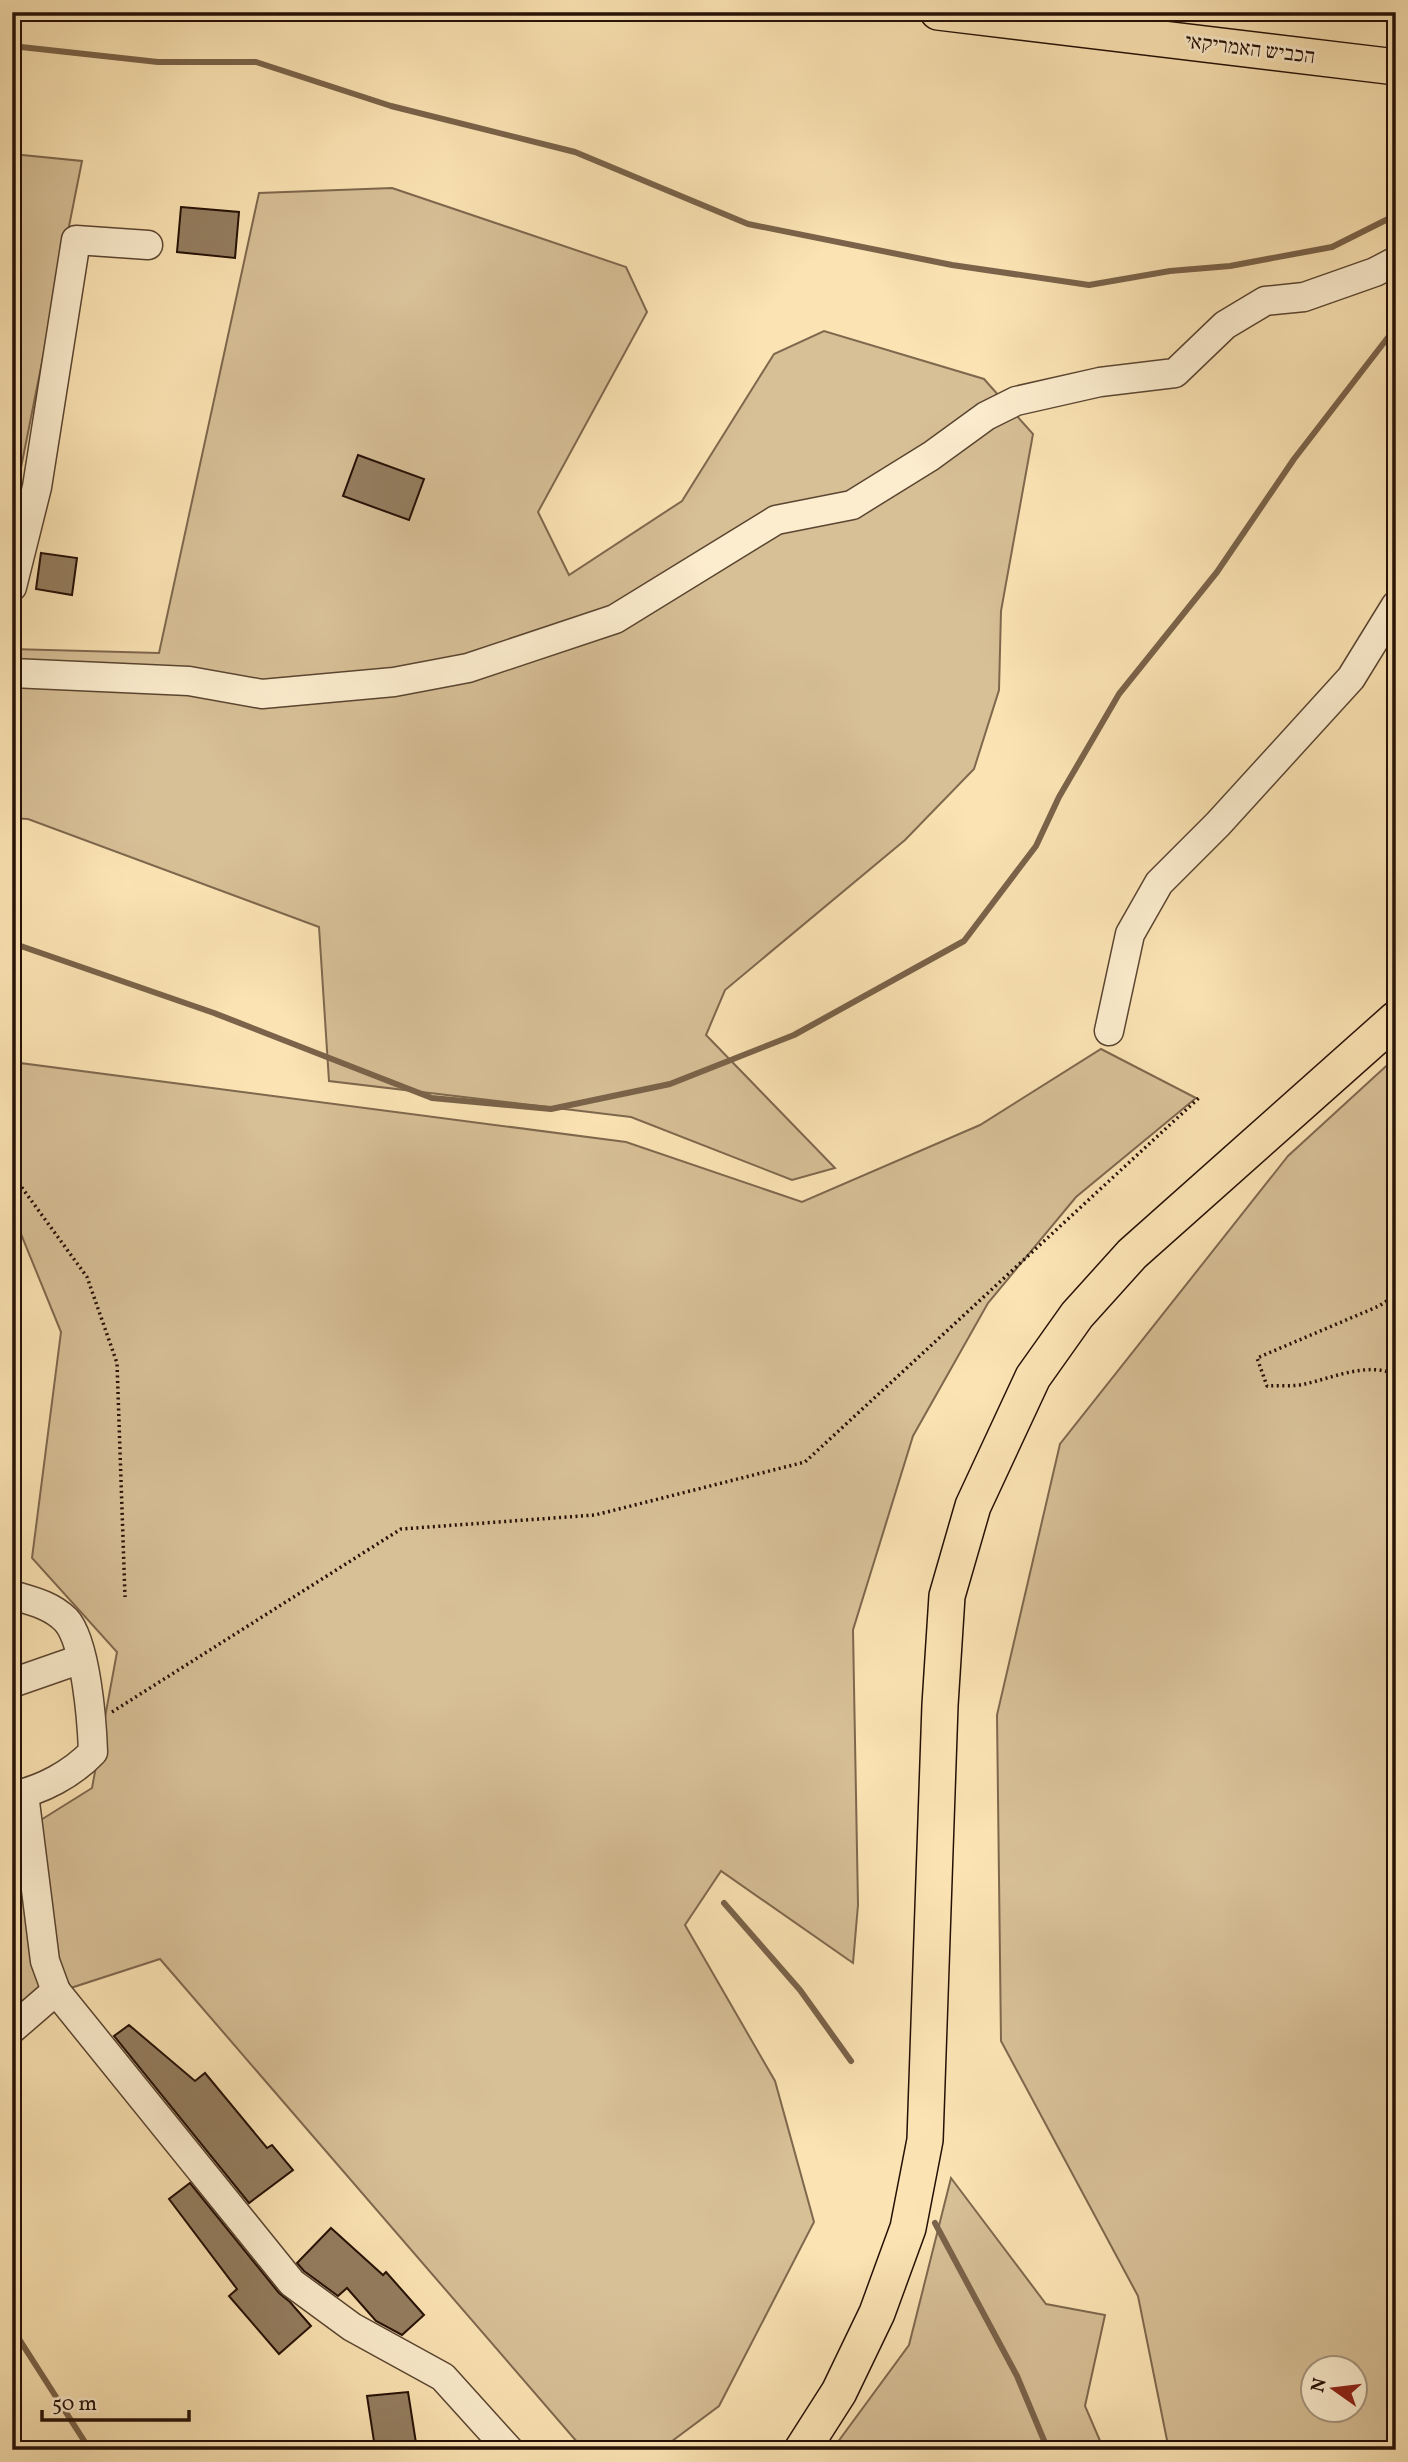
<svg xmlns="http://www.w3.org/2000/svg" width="1408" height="2462" viewBox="0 0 1408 2462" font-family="Vollkorn,'Frank Ruhl Libre',serif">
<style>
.green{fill:#d7bf96;stroke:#7e684e;stroke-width:2;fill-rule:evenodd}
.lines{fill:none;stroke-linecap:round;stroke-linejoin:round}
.stream{stroke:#7a634a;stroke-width:6}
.building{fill:#947e60;stroke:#251006;stroke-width:2}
.minor-casing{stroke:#5a4531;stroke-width:31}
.major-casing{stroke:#251006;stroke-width:38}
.path{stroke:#251006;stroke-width:3.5;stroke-dasharray:2 3.5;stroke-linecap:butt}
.minor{stroke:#fcedce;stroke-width:28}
.major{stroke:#fbe3b3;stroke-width:35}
.labels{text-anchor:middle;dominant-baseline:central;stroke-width:5;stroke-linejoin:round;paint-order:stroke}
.street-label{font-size:21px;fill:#251006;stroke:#fcedce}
</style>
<rect width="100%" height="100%" fill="#fbe3b3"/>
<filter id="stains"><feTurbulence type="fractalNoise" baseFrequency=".00286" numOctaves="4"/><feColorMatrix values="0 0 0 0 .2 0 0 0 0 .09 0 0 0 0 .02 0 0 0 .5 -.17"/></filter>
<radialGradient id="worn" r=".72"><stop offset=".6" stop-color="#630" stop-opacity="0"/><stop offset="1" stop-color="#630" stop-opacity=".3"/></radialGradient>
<g class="green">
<path d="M 12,154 L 82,161 L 12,513 Z"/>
<path d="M 392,188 L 626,267 L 647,312 L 538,512 L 569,575 L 682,501 L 774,354 L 824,331 L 984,379 L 1033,434 L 1001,611 L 999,690 L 974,769 L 905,840 L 725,990 L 706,1035 L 835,1168 L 792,1180 L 631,1117 L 329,1081 L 319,927 L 28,819 L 12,818 L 12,649 L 159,653 L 259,193 Z"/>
<path d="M 1101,1049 L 1196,1098 L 1076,1197 L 988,1303 L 913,1436 L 853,1630 L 858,1905 L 853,1963 L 721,1871 L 685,1925 L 775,2081 L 814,2222 L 719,2406 L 660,2450 L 584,2450 L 160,1959 L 12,2007 L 12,1838 L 92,1788 L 117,1652 L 32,1558 L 61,1332 L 12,1212 L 12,1062 L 626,1142 L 802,1202 L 980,1125 Z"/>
<path d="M 1396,1057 L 1396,2450 L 1169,2450 L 1138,2296 L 1001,2041 L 997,1715 L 1060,1444 L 1288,1156 ZM 1314,2368 L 1356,2368 L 1356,2410 L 1314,2410 Z"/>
<path d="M 951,2178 L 1046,2304 L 1105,2315 L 1085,2406 L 1104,2450 L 832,2450 L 909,2345 Z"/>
</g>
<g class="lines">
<g class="stream">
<path d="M 12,46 L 158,62 L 256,62 L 391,106 L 575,152 L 748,224 L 952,265 L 1089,285 L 1170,271 L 1230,266 L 1332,247 L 1396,215"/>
<path d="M 12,943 L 214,1013 L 432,1098 L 551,1109 L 670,1084 L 794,1035 L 964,941 L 1036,846 L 1059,797 L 1119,694 L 1217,572 L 1294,459 L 1396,327"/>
<path d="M 724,1903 L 800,1990 L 851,2061"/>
<path d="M 935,2223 L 1017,2376 L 1048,2450"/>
<path d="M 12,2328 L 90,2450"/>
</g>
</g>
<g class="building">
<path d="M 181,207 L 239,212 L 235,258 L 177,252 Z"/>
<path d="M 358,455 L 424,479 L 409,520 L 343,496 Z"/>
<path d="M 41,553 L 77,558 L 72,595 L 36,589 Z"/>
<path d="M 129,2025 L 195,2081 L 205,2073 L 267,2148 L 272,2145 L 293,2170 L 249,2203 L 114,2036 Z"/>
<path d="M 190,2183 L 279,2293 L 290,2302 L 311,2326 L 279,2354 L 229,2296 L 237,2289 L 169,2199 Z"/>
<path d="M 331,2228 L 383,2275 L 386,2272 L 424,2315 L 402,2335 L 376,2321 L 347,2288 L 338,2296 L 304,2271 L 297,2263 Z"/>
<path d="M 408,2392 L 416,2443 L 375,2448 L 367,2396 Z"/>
</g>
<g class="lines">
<g class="minor-casing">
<g id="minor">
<path d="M 12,587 L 37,487 L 76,240 L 148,245"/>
<path d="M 12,673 L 189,681 L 262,694 L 394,682 L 468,668 L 615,619 L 776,520 L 852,505 L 931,456 L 986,416 L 1016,401 L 1100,382 L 1175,373 L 1225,325 L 1265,301 L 1304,297 L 1375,272 L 1396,261"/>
<path d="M 1109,1031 L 1130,934 L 1159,883 L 1218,824 L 1351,678 L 1396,605"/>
<path d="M 12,1595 C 32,1601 51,1605 66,1620 C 86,1642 92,1722 93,1752 C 72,1774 42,1790 12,1796"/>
<path d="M 12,1683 L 81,1659"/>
<path d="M 24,1794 L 45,1961 L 56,1991 L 292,2283 L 352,2327 L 443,2377 L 509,2450"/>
<path d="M 12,2029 L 56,1991"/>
</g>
</g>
<g class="major-casing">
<g id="major">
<path d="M 938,12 L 1396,67"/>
<path d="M 802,2450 L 839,2392 L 877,2313 L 908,2228 L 925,2140 L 940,1705 L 947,1596 L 973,1506 L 1033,1377 L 1077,1315 L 1132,1254 L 1396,1019"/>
</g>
</g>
<g class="path">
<path d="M 12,1174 L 87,1277 L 117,1363 L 125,1597"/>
<path d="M 1396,1295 L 1379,1306 L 1257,1358 L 1267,1386 C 1279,1385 1293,1387 1305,1384 C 1332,1378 1369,1361 1396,1375"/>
<path d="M 112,1712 L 401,1529 L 595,1515 L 805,1462 L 1201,1096"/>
</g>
<use href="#minor" class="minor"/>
<use href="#major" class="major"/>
</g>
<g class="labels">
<g class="street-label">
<text transform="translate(1250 50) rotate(7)">הכביש האמריקאי</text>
</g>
</g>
<rect width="1408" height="2462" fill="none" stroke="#fbe3b3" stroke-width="42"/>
<rect x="14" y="14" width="1380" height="2434" fill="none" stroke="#251006" stroke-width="3.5"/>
<rect x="21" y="21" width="1366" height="2420" fill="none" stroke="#251006" stroke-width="2"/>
<g transform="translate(1334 2389) rotate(284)"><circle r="33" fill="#fcedce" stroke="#a6957e" stroke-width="2"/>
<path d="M0-5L12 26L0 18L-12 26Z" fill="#8f2418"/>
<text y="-10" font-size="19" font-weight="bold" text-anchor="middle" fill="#251006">N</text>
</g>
<path d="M42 2410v10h147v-10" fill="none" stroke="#251006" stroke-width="3.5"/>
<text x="52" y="2410" font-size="21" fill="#251006" stroke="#fcedce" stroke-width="5" paint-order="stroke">50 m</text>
<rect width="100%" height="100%" filter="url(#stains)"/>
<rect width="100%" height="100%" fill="url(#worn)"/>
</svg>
